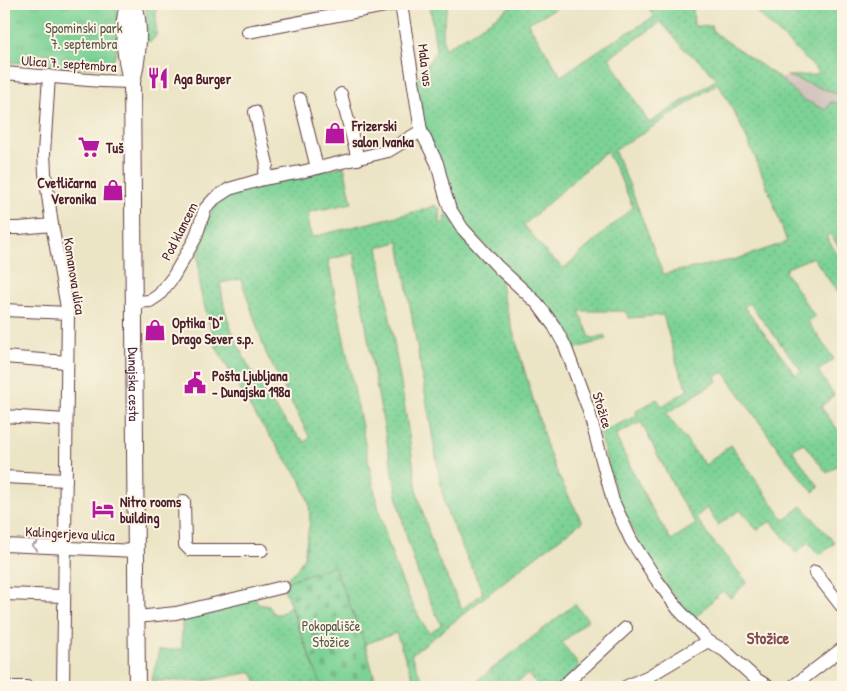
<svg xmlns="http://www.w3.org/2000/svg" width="847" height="691" viewBox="0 0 847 691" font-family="'Patrick Hand',sans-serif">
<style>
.industrial{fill:#cfc0ba}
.grass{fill:url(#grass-dots);stroke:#637860;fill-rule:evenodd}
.cemetery{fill:url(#cemetery-stones);stroke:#637860}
.park{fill:url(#park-tufts);stroke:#637860}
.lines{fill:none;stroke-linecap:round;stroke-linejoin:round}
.minor-casing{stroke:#623d42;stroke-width:14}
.major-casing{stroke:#623d42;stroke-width:18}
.minor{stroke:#fff;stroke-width:12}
.major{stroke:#fff;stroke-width:16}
.oneway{stroke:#ae9aa0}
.labels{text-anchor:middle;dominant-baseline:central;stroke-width:4;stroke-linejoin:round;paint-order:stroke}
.park-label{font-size:14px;fill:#59554b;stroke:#fcf5e5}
.street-label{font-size:14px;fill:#4a1f2b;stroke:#fcf5e5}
.poi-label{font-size:14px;font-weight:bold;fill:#4a1f2b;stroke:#fcf5e5;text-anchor:start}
.quarter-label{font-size:16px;font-weight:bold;fill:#824b51;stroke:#fcf5e5}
</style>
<defs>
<pattern id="grass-dots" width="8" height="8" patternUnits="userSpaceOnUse" patternTransform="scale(1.25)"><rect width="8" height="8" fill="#7cd295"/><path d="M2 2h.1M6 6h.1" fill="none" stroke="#6db481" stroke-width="1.8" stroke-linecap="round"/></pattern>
<pattern id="cemetery-stones" width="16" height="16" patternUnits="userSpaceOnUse" patternTransform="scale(1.25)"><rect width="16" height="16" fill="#7cd295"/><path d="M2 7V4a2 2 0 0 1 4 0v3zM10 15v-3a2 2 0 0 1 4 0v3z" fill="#6db481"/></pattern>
<pattern id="park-tufts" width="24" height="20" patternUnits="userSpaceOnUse" patternTransform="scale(1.25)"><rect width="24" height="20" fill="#7cd295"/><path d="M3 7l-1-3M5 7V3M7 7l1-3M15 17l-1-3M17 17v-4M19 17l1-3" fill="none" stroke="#6db481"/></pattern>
</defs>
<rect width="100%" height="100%" fill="#fcf5e5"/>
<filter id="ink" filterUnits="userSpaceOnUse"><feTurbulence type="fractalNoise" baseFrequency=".02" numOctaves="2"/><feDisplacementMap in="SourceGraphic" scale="10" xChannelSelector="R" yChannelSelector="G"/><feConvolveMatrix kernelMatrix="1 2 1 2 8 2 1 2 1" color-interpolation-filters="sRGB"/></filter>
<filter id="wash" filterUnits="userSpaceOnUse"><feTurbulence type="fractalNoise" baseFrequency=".0096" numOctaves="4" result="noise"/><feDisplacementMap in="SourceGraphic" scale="20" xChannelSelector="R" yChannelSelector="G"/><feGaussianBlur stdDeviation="1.12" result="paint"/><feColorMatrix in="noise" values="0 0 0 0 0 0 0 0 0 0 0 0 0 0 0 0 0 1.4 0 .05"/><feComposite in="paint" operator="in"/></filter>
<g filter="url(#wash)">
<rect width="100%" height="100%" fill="#ebe4c5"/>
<path class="industrial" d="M 787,76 L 843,96 L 843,107 L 837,103 L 826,110 L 802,99 L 781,79 Z"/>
<g class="grass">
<path d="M 146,4 L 156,4 L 156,35 C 155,38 151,42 147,42 Z"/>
<path d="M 430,4 L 448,4 L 443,28 L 444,49 L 478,29 L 514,4 L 564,4 L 528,23 L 561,76 L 605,46 L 654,17 L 646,4 L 663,4 L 666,6 L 678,9 L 687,4 L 690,4 L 693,9 L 694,26 L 712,26 L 712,30 L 719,36 L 781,79 L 802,99 L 826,110 L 831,102 L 837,103 L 843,107 L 843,253 L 830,234 L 826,237 L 843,262 L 843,300 L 813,257 L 787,268 L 785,272 L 815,317 L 808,322 L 834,359 L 818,371 L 834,395 L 821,407 L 843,437 L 843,461 L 827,473 L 803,443 L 792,450 L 819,487 L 813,492 L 784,457 L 724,372 L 715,377 L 717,381 L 666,414 L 705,465 L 731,445 L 784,520 L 802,506 L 835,543 L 819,555 L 808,542 L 796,553 L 771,521 L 757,530 L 740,510 L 718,525 L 707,508 L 696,517 L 707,534 L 747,582 L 731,598 L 722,591 L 693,620 L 651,566 L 618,500 L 599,433 L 637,416 L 636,411 L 657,399 L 662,406 L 688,390 L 678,367 L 663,315 L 629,318 L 625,311 L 579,311 L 591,339 L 604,335 L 606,339 L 571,350 L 527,289 L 458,217 L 421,116 L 416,82 L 436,51 ZM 661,22 L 685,50 L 696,58 L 717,79 L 649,123 L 609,58 ZM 718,83 C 748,134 768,187 787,242 L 737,259 L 663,274 L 629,184 L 614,150 L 645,132 ZM 606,151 L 618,173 L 633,207 L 564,268 L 548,255 L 524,225 ZM 749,303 L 801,370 L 796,375 L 744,307 ZM 641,422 L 678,495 L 696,524 L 671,540 L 649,504 L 615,435 Z"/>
<path d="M 748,4 L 843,4 L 843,96 L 787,76 L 814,75 L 819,72 Z"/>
<path d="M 344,166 L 352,203 L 309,212 L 308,225 L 312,237 L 426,209 L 435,205 L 440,209 L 440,223 L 444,224 L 445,216 L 448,215 L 500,274 L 503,296 L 514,335 L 548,450 L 558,475 L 582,522 C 523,564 469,611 411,655 L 425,687 L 416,687 L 396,633 L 365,644 L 334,566 L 282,583 L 298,568 L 304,557 L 310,521 L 309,503 L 300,479 L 253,412 L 216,347 L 200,290 L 198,257 L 206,226 L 210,214 L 218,202 L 231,193 ZM 399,242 L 442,491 L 448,515 L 483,593 L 462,609 L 434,550 L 418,496 L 403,396 L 378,247 ZM 354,253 L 373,368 L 399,506 L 407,538 L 418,574 L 441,625 L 429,633 C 387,569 374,491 360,417 C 349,364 338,312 328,260 ZM 241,279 L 266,353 L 310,438 L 305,442 C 273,413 239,356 226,314 C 223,304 222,293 220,283 Z"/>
<path d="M 255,596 L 258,604 L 269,606 L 274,614 L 280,614 L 290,606 L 322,687 L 259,687 L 252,672 L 205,681 L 152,681 L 159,650 L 182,649 L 182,615 Z"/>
<path d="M 575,604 L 588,620 L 562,643 L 580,666 L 558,687 L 539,687 L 528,674 L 510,687 L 469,687 Z"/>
</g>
<path class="cemetery" d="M 334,566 L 365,644 L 377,687 L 322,687 L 282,583 Z"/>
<path class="park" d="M 4,4 L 117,4 C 117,18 120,46 114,59 C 107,72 62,66 49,65 L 50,54 L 38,53 L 36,63 L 4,62 Z"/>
</g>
<g filter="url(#ink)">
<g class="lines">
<g class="minor-casing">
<g id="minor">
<path d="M 401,4 L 421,131 L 437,163 L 445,194 L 450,209 L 463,229 L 498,267 L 537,303 L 554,326 L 565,346 L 588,408 L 613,501 L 631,540 L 656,579 L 678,609 L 708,641 L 725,651 L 756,679 L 769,687"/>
<path d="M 248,32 L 395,4"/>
<path d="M 4,73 L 101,81 L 132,82"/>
<path d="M 49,76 L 44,153 L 45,173 L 52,225 L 68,313 L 63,687"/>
<path d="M 341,94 L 358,159"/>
<path d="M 300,99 L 317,168"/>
<path d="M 255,112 L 267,164 L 263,179"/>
<path d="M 4,228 L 19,228 L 52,225"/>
<path d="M 135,302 L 150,301 L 159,295 L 173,277 L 195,239 L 205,209 L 214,199 L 229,189 L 263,179 L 301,172 L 388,151 L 421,131"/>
<path d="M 4,310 L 68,313"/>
<path d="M 4,357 L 67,362"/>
<path d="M 4,416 L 66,420"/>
<path d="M 4,477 L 66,480"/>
<path d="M 184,501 L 185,545 L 190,550 L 262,550"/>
<path d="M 4,545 L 136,551"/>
<path d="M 815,572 L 843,608"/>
<path d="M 4,594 L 64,596"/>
<path d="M 137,617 L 176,613 L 283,587"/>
<path d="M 4,687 L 27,687"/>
<path d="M 562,687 L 626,628"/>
<path d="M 625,687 L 649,676 L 708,641"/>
<path d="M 792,687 L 843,648"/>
</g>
</g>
<g class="major-casing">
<g id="major">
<path id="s1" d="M 134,4 C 141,29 138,57 132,82 L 137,687"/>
<path d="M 128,5 C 121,29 125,56 131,80"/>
</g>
</g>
<use href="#minor" class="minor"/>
<use href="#major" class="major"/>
</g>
<defs><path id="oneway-chevron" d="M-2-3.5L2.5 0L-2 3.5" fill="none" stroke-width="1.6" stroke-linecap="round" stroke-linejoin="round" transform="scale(1.25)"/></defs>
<use class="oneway" href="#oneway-chevron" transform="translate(35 546) rotate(-177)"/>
</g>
<defs>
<g id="restaurant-bare" transform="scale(1.725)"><path d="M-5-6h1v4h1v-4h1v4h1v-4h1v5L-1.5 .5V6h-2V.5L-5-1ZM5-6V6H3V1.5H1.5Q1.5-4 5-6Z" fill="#b5179e" stroke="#fcf5e5" stroke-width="2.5" paint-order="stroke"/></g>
<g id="shop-bare" transform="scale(1.725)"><path d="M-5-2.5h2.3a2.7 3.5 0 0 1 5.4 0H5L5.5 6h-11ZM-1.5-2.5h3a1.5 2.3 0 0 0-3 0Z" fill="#b5179e" stroke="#fcf5e5" stroke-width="2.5" paint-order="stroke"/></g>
<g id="supermarket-bare" transform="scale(1.725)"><path d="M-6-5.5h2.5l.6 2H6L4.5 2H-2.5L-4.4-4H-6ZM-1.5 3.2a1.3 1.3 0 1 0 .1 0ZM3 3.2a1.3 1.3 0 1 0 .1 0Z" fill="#b5179e" stroke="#fcf5e5" stroke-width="2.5" paint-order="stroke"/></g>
<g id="civic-bare" transform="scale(1.725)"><path d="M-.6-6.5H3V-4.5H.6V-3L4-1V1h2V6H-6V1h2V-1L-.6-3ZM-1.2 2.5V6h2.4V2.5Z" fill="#b5179e" stroke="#fcf5e5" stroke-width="2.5" paint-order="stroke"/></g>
<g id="hotel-bare" transform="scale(1.725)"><path d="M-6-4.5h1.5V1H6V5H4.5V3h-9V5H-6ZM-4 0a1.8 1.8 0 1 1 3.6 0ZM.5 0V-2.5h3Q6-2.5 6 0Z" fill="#b5179e" stroke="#fcf5e5" stroke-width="2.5" paint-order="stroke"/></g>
</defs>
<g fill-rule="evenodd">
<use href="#restaurant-bare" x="158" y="78"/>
<use href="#shop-bare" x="335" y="133"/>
<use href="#supermarket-bare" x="89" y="147"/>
<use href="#shop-bare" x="113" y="190"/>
<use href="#shop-bare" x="155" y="330"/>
<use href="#civic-bare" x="195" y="383"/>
<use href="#hotel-bare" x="103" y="509"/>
</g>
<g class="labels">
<g class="park-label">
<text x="84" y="27">Spominski park<tspan x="84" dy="16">7. septembra</tspan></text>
<text x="331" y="625">Pokopališče<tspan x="331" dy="16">Stožice</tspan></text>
</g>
<g class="street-label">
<text transform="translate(69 63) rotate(4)">Ulica 7. septembra</text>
<text transform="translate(426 65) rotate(83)">Mala vas</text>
<text transform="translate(179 231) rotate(-63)">Pod klancem</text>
<text transform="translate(75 276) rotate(81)">Komanova ulica</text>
<text stroke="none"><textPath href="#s1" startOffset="381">Dunajska cesta</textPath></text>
<text transform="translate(603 410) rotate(73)">Stožice</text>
<text transform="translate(70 533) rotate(3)">Kalingerjeva ulica</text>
</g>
<g class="poi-label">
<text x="174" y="78">Aga Burger</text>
<text x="352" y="125">Frizerski<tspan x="352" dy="16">salon Ivanka</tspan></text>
<text x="106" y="147">Tuš</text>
<text x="96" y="182" text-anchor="end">Cvetličarna<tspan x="96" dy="16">Veronika</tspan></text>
<text x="172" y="322">Optika "D"<tspan x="172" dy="16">Drago Sever s.p.</tspan></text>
<text x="212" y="375">Pošta Ljubljana<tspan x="212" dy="16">- Dunajska 198a</tspan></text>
<text x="120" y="501">Nitro rooms<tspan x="120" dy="16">building</tspan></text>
</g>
<g class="quarter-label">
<text x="768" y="638">Stožice</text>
</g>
</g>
<rect width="847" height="691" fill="none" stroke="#fcf5e5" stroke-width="20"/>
</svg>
